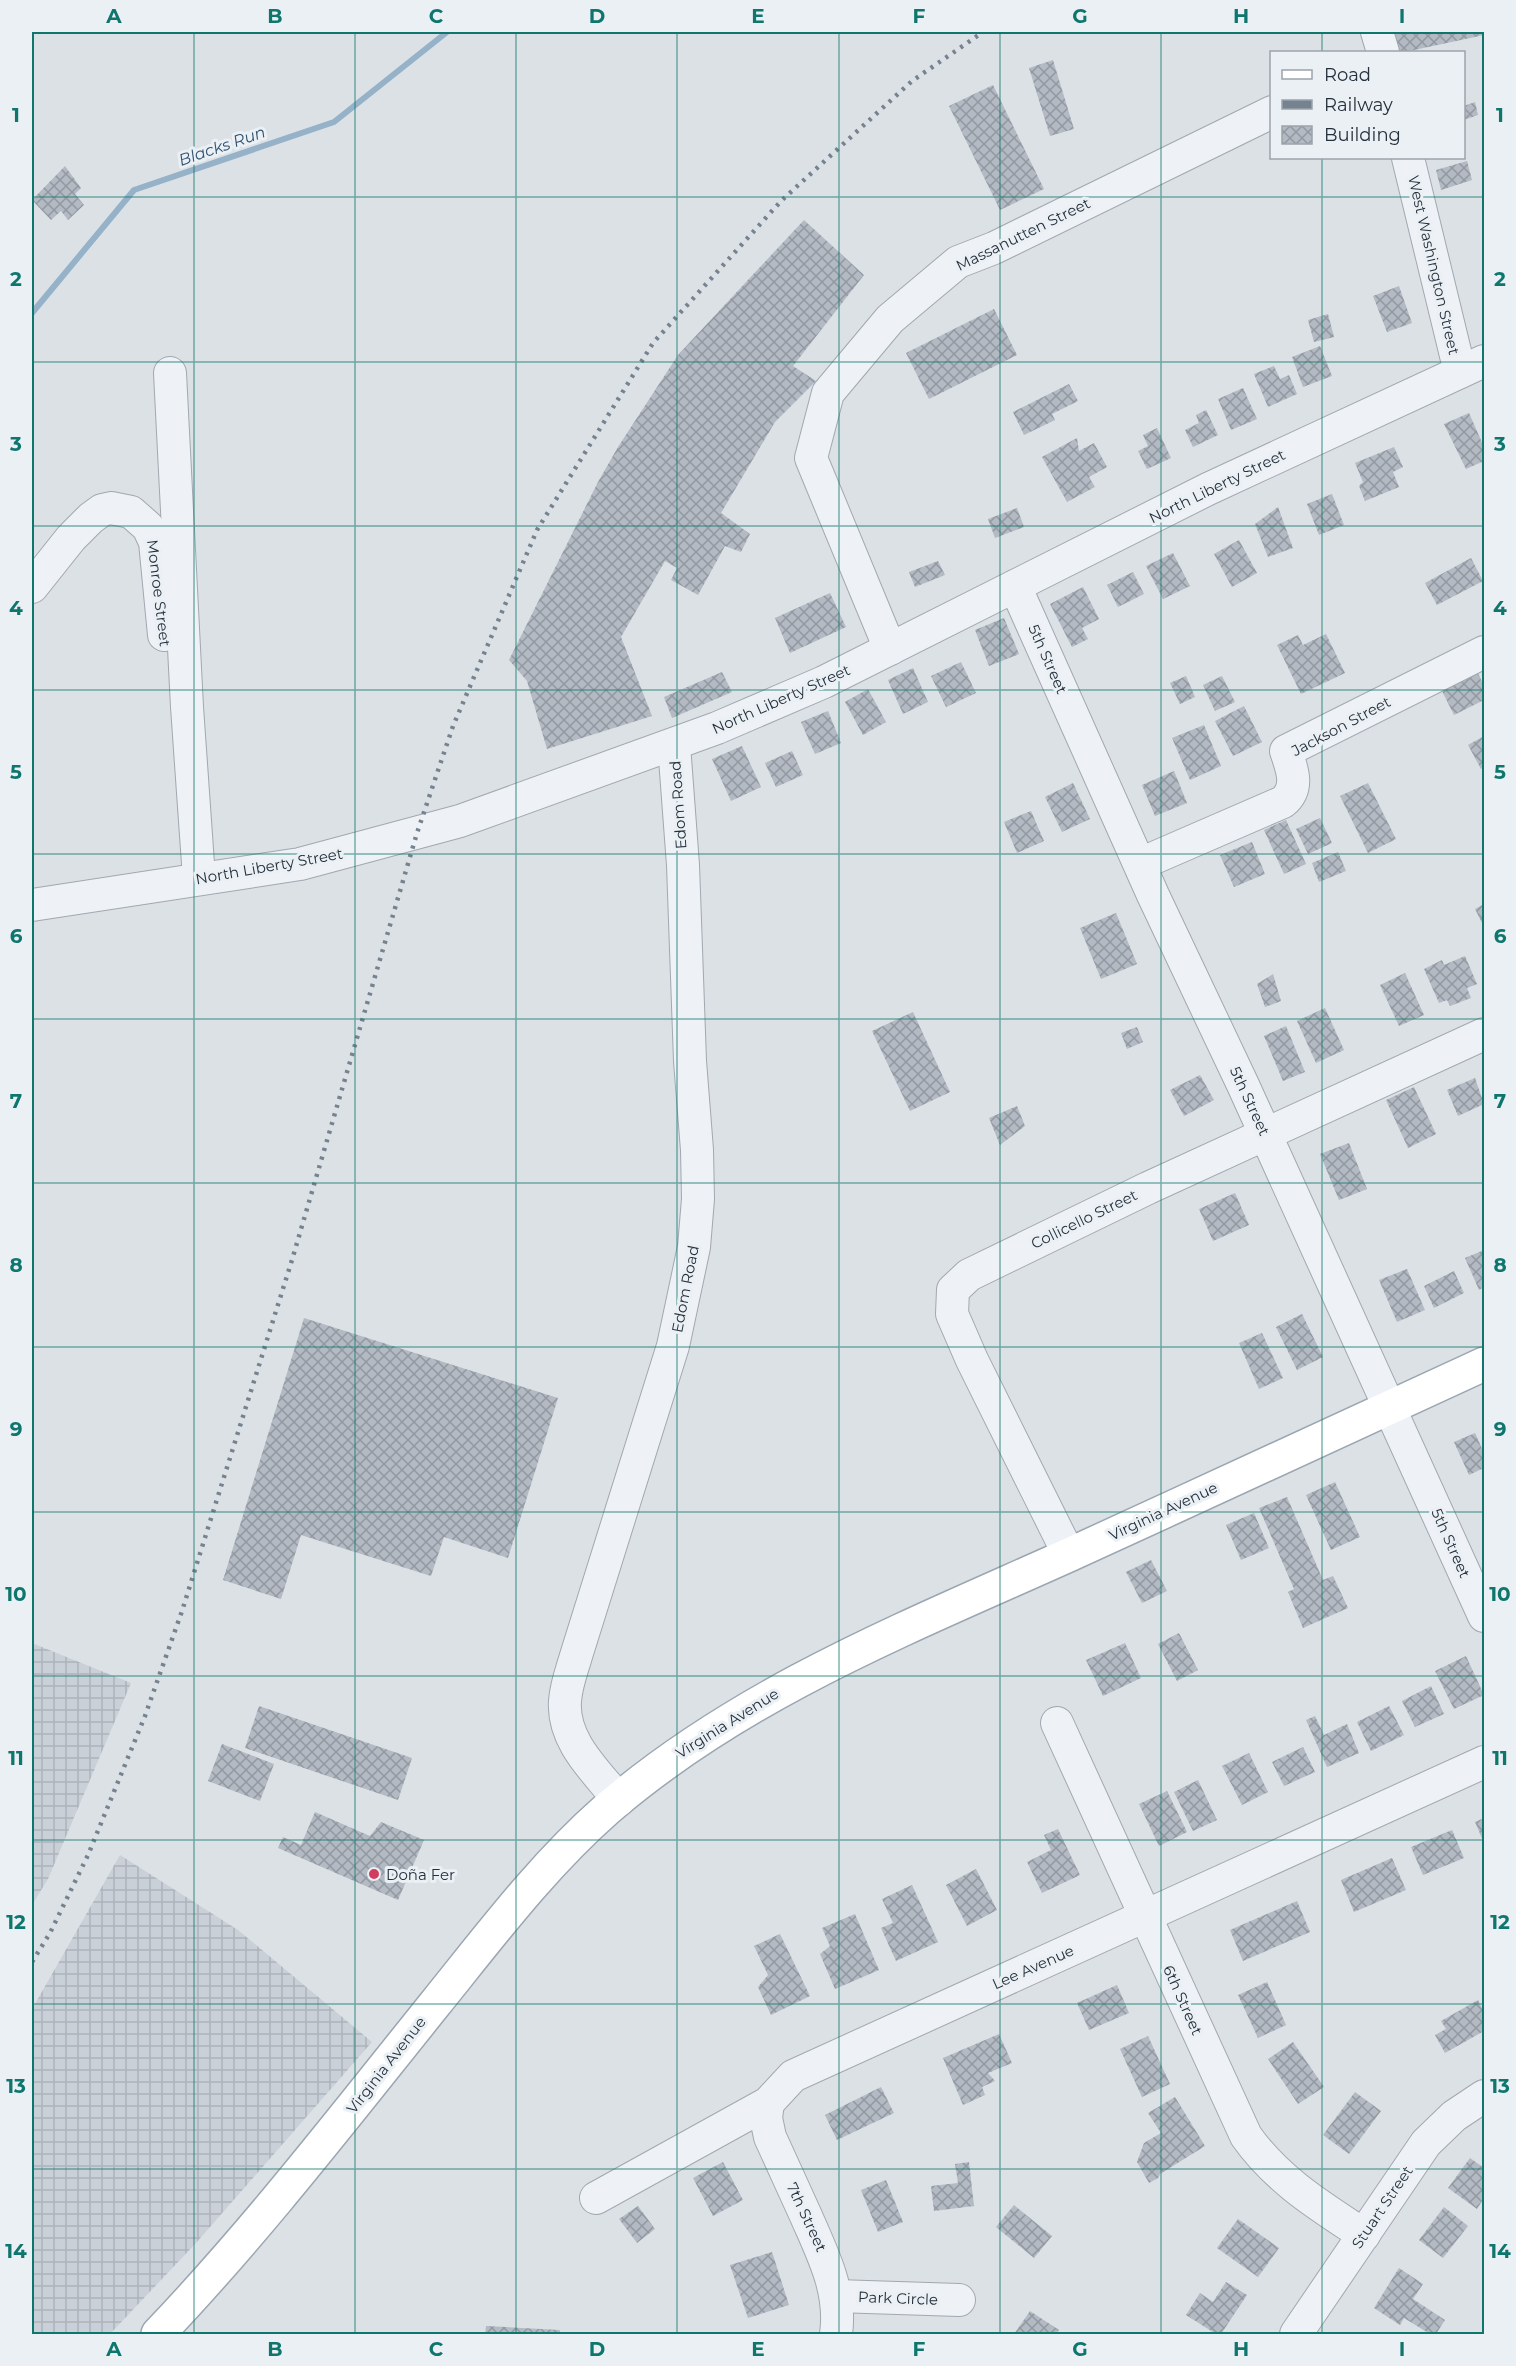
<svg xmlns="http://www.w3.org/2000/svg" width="1516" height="2366" viewBox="0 0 1516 2366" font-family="Montserrat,sans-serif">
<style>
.industrial{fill:url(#industrial-grid)}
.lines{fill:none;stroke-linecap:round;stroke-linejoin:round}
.stream{stroke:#95b2c8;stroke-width:6}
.building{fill:url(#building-cross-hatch)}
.minor-casing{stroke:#a1a8b0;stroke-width:34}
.major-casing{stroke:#9ba6b2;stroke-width:36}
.minor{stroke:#eef1f5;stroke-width:32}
.major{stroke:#fff;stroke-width:33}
.rail{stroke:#758290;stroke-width:4.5;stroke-dasharray:3 6;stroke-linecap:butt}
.grid{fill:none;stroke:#0f766e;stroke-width:1.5;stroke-opacity:0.55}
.poi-dot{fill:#d13b5f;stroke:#ebf0f4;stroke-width:2}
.labels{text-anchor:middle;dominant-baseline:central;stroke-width:6;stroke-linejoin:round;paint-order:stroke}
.street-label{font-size:15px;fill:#25303d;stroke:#ebf0f4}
.poi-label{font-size:15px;fill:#25303d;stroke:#ebf0f4;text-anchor:start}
.water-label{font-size:16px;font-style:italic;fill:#2f5272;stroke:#ebf0f4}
.neatline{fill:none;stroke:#0f766e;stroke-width:2}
.grid-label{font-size:20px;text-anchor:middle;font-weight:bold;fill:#0f766e}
</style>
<defs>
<pattern id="industrial-grid" width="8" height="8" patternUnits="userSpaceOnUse" patternTransform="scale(1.5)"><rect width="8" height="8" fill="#cad0d8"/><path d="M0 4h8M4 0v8" fill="none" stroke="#adb3ba"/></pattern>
<pattern id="building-cross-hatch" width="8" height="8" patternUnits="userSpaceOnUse" patternTransform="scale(1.5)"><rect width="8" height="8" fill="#b3bac3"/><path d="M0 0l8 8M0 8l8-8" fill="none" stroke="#9198a0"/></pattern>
</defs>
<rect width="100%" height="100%" fill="#dce1e6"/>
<g class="industrial">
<path d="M 32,1643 L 131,1683 L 48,1879 L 32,1905 Z"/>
<path d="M 120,1855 L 238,1930 L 372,2042 L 196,2243 L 110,2334 L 32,2334 L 32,2009 Z"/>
</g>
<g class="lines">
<path class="stream" d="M 32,313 L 134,190 L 334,122 L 447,32"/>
</g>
<g class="building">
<path d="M 1385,32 L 1484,32 L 1484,35 L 1405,52 L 1390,52 Z"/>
<path d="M 1053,60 L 1074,129 L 1050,136 L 1029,68 Z"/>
<path d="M 993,85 L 1044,189 L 1000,210 L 949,106 Z"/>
<path d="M 1475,102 L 1478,115 L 1464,120 L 1464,106 Z"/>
<path d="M 1467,161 L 1472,180 L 1441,190 L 1436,170 Z"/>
<path d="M 65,166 L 81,188 L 75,194 L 84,205 L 68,220 L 61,211 L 51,220 L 32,200 Z"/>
<path d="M 804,220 L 864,275 L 793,366 L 816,381 L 775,422 L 721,513 L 750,534 L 741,552 L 725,546 L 698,595 L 671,580 L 677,568 L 665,561 L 621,637 L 652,716 L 547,749 L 527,681 L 509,660 L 598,482 L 618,447 L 678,355 Z"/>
<path d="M 1399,286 L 1412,323 L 1387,332 L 1373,296 Z"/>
<path d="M 994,309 L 1017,355 L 929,399 L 906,353 Z"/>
<path d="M 1328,314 L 1334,337 L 1314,342 L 1308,320 Z"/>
<path d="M 1320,346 L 1332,376 L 1303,387 L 1292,357 Z"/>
<path d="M 1274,366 L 1280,379 L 1289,375 L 1297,394 L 1268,407 L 1254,374 Z"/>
<path d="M 1069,384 L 1078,401 L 1052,414 L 1055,420 L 1024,435 L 1013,412 Z"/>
<path d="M 1243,388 L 1257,419 L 1231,430 L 1218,399 Z"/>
<path d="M 1206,410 L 1218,435 L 1193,447 L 1185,430 L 1199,423 L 1196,415 Z"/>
<path d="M 1469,413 L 1484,447 L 1484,461 L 1466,469 L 1444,424 Z"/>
<path d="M 1157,428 L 1171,458 L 1147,469 L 1138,451 L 1148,446 L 1143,435 Z"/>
<path d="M 1077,438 L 1079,451 L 1094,443 L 1107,467 L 1089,477 L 1095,487 L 1067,502 L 1042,457 Z"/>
<path d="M 1394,447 L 1403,467 L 1393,472 L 1399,487 L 1365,501 L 1359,486 L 1363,482 L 1355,463 Z"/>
<path d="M 1332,494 L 1344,525 L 1319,535 L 1307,504 Z"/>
<path d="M 1278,507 L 1293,548 L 1268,557 L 1255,524 Z"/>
<path d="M 1017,508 L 1024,527 L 995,538 L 988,519 Z"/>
<path d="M 1239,540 L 1257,573 L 1232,587 L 1214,554 Z"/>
<path d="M 1173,553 L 1190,586 L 1163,599 L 1146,566 Z"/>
<path d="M 1471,558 L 1483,581 L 1437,605 L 1425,583 Z"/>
<path d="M 938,561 L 945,575 L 915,587 L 909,572 Z"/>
<path d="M 1133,572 L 1144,594 L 1118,607 L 1107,585 Z"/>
<path d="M 1083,587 L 1099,619 L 1082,628 L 1088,639 L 1072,647 L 1050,604 Z"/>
<path d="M 830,593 L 846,627 L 790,653 L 775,618 Z"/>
<path d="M 1004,618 L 1019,654 L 989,666 L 975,630 Z"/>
<path d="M 1326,634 L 1345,673 L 1301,694 L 1277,645 L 1298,635 L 1303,645 Z"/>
<path d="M 961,662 L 976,693 L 946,707 L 931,676 Z"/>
<path d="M 913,668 L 928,702 L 903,714 L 888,680 Z"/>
<path d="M 1477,671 L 1484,686 L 1484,700 L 1454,715 L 1441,689 Z"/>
<path d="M 722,672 L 732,692 L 672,718 L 664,697 Z"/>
<path d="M 1186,676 L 1195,697 L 1180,704 L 1170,683 Z"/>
<path d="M 1222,676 L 1235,702 L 1215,711 L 1203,685 Z"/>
<path d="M 868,689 L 886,722 L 863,735 L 845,702 Z"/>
<path d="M 1244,706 L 1262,742 L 1233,756 L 1215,721 Z"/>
<path d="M 828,711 L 841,743 L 815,754 L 801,722 Z"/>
<path d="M 1204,725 L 1221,766 L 1190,780 L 1172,738 Z"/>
<path d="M 1484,736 L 1484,767 L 1481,769 L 1468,745 Z"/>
<path d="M 742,746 L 761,787 L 731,801 L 712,759 Z"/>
<path d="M 792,751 L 803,775 L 776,787 L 765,763 Z"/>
<path d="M 1174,771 L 1187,803 L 1155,816 L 1142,785 Z"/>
<path d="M 1073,783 L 1090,819 L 1062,832 L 1045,797 Z"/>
<path d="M 1368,783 L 1396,839 L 1368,853 L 1340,796 Z"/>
<path d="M 1031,811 L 1044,841 L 1017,853 L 1004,822 Z"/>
<path d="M 1320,818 L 1332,843 L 1308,854 L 1296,829 Z"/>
<path d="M 1286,820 L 1306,864 L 1284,874 L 1264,830 Z"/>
<path d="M 1252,842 L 1265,874 L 1234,887 L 1220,855 Z"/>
<path d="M 1338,852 L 1346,871 L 1319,882 L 1312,863 Z"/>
<path d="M 1484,904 L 1484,927 L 1475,909 Z"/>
<path d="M 1116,913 L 1137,964 L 1101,979 L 1080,928 Z"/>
<path d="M 1465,956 L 1477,984 L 1467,988 L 1471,998 L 1450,1006 L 1447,1000 L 1439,1003 L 1424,969 L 1442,960 L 1444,965 Z"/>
<path d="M 1405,973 L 1424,1015 L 1399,1026 L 1380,985 Z"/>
<path d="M 1273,974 L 1281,1001 L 1265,1007 L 1257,984 Z"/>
<path d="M 1325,1008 L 1344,1050 L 1316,1063 L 1297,1021 Z"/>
<path d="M 913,1012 L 950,1092 L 910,1111 L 872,1031 Z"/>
<path d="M 1286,1026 L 1305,1072 L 1283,1081 L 1264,1036 Z"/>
<path d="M 1137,1027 L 1143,1042 L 1127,1049 L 1121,1033 Z"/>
<path d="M 1200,1075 L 1214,1100 L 1184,1116 L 1170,1090 Z"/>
<path d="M 1475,1078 L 1484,1104 L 1458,1116 L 1447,1090 Z"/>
<path d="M 1414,1087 L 1436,1134 L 1408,1148 L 1386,1100 Z"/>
<path d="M 1017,1106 L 1025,1126 L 1000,1145 L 989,1118 Z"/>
<path d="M 1349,1143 L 1367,1189 L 1339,1200 L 1320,1154 Z"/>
<path d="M 1235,1193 L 1249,1225 L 1213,1241 L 1199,1209 Z"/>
<path d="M 1484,1250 L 1484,1287 L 1479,1290 L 1465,1258 Z"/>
<path d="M 1407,1269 L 1425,1310 L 1397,1322 L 1379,1280 Z"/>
<path d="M 1454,1271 L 1464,1293 L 1434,1308 L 1424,1286 Z"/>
<path d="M 1302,1314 L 1323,1357 L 1297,1370 L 1276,1327 Z"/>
<path d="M 304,1318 L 558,1398 L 508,1558 L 444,1537 L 431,1576 L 301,1535 L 281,1599 L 223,1580 Z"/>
<path d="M 1262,1333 L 1283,1378 L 1259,1389 L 1239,1343 Z"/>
<path d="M 1475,1433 L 1484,1453 L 1484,1468 L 1469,1475 L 1454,1442 Z"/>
<path d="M 1335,1482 L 1360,1537 L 1331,1550 L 1306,1495 Z"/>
<path d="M 1287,1497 L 1323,1580 L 1333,1576 L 1348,1608 L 1303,1628 L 1288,1592 L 1294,1589 L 1259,1508 Z"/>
<path d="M 1254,1513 L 1269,1548 L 1241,1560 L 1226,1525 Z"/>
<path d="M 1151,1560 L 1167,1591 L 1142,1603 L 1126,1572 Z"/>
<path d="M 1179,1633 L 1198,1670 L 1177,1681 L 1158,1644 Z"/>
<path d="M 1125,1643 L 1141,1678 L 1103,1696 L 1086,1660 Z"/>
<path d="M 1466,1656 L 1484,1695 L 1454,1709 L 1435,1671 Z"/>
<path d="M 1431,1686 L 1444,1714 L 1415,1727 L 1402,1701 Z"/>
<path d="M 259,1706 L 412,1758 L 398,1800 L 245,1748 Z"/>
<path d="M 1389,1706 L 1404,1735 L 1371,1751 L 1357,1722 Z"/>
<path d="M 1315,1716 L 1324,1735 L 1347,1724 L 1359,1753 L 1327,1767 L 1306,1720 Z"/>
<path d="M 222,1744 L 274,1764 L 260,1801 L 208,1781 Z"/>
<path d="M 1303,1747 L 1315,1772 L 1284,1786 L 1272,1762 Z"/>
<path d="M 1249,1753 L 1268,1792 L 1242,1805 L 1222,1766 Z"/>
<path d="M 1198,1780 L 1217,1820 L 1193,1831 L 1174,1792 Z"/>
<path d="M 1167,1791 L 1187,1832 L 1159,1846 L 1139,1804 Z"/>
<path d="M 315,1812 L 370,1836 L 381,1822 L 424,1840 L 398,1900 L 278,1848 L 283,1837 L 301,1845 Z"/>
<path d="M 1484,1818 L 1484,1843 L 1475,1822 Z"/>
<path d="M 1058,1829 L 1080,1875 L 1042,1893 L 1027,1862 L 1051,1850 L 1044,1835 Z"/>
<path d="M 1452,1830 L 1464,1858 L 1423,1875 L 1411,1847 Z"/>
<path d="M 1392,1858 L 1406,1890 L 1354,1912 L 1341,1880 Z"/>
<path d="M 976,1869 L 997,1910 L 967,1926 L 946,1885 Z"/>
<path d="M 912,1885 L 938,1942 L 896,1961 L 881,1928 L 893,1923 L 882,1899 Z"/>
<path d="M 1297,1901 L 1310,1932 L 1243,1961 L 1230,1930 Z"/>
<path d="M 855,1914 L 879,1970 L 835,1989 L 820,1954 L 830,1946 L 822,1928 Z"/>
<path d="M 780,1934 L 810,1996 L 771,2015 L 758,1987 L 768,1975 L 754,1946 Z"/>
<path d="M 1267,1982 L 1286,2025 L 1258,2038 L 1238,1995 Z"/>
<path d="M 1117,1985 L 1129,2013 L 1089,2030 L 1077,2003 Z"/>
<path d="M 1478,2000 L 1484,2012 L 1484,2031 L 1445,2053 L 1435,2035 L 1446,2029 L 1441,2021 Z"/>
<path d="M 999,2034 L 1012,2063 L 988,2073 L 995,2081 L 982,2087 L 985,2095 L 963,2105 L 943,2058 Z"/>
<path d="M 1148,2036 L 1170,2084 L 1142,2097 L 1120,2049 Z"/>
<path d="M 1293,2042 L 1324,2087 L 1298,2104 L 1268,2059 Z"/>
<path d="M 881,2087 L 894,2113 L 837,2140 L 825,2115 Z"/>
<path d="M 1355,2092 L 1381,2111 L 1349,2154 L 1323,2135 Z"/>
<path d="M 1175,2097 L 1205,2146 L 1160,2174 L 1158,2178 L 1149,2183 L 1137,2162 L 1144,2143 L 1161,2133 L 1148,2113 Z"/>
<path d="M 1470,2158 L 1484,2168 L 1484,2198 L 1477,2209 L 1448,2188 Z"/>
<path d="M 723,2162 L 743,2200 L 713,2216 L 693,2178 Z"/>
<path d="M 969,2162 L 974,2206 L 934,2211 L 931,2186 L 958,2183 L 955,2164 Z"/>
<path d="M 886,2180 L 903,2222 L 878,2232 L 861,2190 Z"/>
<path d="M 1014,2205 L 1052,2236 L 1034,2258 L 996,2227 Z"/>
<path d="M 638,2206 L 655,2229 L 637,2243 L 619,2219 Z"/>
<path d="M 1444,2207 L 1468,2226 L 1443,2258 L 1419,2240 Z"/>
<path d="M 1238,2219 L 1279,2248 L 1258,2277 L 1217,2248 Z"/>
<path d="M 772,2252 L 789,2305 L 748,2318 L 730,2265 Z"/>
<path d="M 1399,2268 L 1423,2284 L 1413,2299 L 1445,2320 L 1436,2334 L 1430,2334 L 1404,2318 L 1400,2325 L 1374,2308 Z"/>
<path d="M 1226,2282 L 1247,2295 L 1221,2334 L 1216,2334 L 1186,2315 L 1200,2293 L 1213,2302 Z"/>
<path d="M 1030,2311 L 1059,2330 L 1056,2334 L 1014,2334 Z"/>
<path d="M 486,2326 L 560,2330 L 559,2334 L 485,2334 Z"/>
</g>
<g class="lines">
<g class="minor-casing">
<g id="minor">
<path d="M 1377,32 L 1383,52"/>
<path d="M 1408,158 L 1460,372"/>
<path d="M 170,373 L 187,707 L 199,878"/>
<path d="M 1015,586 L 1153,895 L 1243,1085 L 1484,1616"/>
<path d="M 32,587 L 71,538 L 91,518 L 102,510 L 111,508 L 131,512 L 148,527 L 155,542 L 164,635"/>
<path d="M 890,649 L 811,458 L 828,393 L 890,319 L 958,262 L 994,248 L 1272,112"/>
<path d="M 1140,864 L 1283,802 C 1300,788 1292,769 1286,751 L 1484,652"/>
<path d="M 32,905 L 300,864 L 460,821 L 717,728 L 824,682 L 1208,489 L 1484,361"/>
<path d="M 1069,1555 L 972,1360 L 952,1314 L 953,1290 L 969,1275 L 1148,1188 L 1484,1034"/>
<path d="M 1057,1723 L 1246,2136 C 1277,2180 1320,2206 1364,2235"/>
<path d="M 619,1800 C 596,1771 562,1741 565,1701 C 566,1685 572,1670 576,1656 L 673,1346 L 694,1247 L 698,1199 L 697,1150 L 690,1061 L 683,865 L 674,745"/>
<path d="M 768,2103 L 766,2118 L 770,2137 C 782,2163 794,2190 806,2216 C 823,2255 842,2291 836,2334"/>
<path d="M 596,2198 L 768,2103 L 793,2076 L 1484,1762"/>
<path d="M 836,2296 L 959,2300"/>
<path d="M 1296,2334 L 1426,2143 L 1454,2116 L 1484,2096"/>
</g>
</g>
<g class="major-casing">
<path id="major" d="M 158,2334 C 257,2230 344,2117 434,2005 C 489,1937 541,1867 607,1809 C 743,1692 909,1627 1071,1554 C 1209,1491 1347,1427 1484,1364"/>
</g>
<use href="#minor" class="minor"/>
<use href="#major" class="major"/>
<path class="rail" d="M 32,1962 L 50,1933 L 88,1855 L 145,1716 L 182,1611 L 292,1260 L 417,833 L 453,726 L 537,530 L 653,343 L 781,201 L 912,81 L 983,32"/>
</g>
<path class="grid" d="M 194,32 L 194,2334M 355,32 L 355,2334M 516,32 L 516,2334M 677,32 L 677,2334M 839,32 L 839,2334M 1000,32 L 1000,2334M 1161,32 L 1161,2334M 1322,32 L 1322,52M 1322,158 L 1322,2334M 32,197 L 1484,197M 32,362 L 1484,362M 32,526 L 1484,526M 32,690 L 1484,690M 32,854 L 1484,854M 32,1019 L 1484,1019M 32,1183 L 1484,1183M 32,1347 L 1484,1347M 32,1512 L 1484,1512M 32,1676 L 1484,1676M 32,1840 L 1484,1840M 32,2004 L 1484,2004M 32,2169 L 1484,2169"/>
<circle class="poi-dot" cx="374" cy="1874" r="6"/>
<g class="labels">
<g class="street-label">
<text transform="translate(1023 234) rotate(-26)">Massanutten Street</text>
<text transform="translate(1434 265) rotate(77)">West Washington Street</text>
<text transform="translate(1217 486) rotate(-26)">North Liberty Street</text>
<text transform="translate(159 593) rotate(83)">Monroe Street</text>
<text transform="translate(1048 659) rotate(66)">5th Street</text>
<text transform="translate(781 699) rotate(-24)">North Liberty Street</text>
<text transform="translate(1341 726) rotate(-28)">Jackson Street</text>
<text transform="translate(678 805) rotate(-94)">Edom Road</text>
<text transform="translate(269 866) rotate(-10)">North Liberty Street</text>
<text transform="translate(1250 1101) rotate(65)">5th Street</text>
<text transform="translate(1084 1219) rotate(-26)">Collicello Street</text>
<text transform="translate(685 1289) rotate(-79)">Edom Road</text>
<text transform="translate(1163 1511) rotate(-25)">Virginia Avenue</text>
<text transform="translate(1451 1543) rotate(66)">5th Street</text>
<text transform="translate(727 1723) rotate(-32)">Virginia Avenue</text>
<text transform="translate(1033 1967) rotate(-24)">Lee Avenue</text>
<text transform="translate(1183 2000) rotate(66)">6th Street</text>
<text transform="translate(386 2065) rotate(-52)">Virginia Avenue</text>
<text transform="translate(1382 2207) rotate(-56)">Stuart Street</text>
<text transform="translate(807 2217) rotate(65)">7th Street</text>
<text transform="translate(898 2298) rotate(2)">Park Circle</text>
</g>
<g class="poi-label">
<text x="386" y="1874">Doña Fer</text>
</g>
<g class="water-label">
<text transform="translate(222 146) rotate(-19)">Blacks Run</text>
</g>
</g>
<rect width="1516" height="2366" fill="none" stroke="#ebf0f4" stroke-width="66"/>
<rect x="1270" y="51" width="195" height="108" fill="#ebf0f4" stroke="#9ca3ab" stroke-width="1.5"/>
<rect x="1282" y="70" width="30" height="9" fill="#ffffff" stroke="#9ca3ab" stroke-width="1.5"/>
<text x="1324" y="81" font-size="18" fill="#25303d">Road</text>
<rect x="1282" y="100" width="30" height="9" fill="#758290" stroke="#9ca3ab" stroke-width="1.5"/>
<text x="1324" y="111" font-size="18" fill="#25303d">Railway</text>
<rect x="1282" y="126" width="30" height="18" fill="url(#building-cross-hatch)" stroke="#9ca3ab" stroke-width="1.5"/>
<text x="1324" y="141" font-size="18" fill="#25303d">Building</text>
<rect x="33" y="33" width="1450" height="2300" class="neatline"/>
<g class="grid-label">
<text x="114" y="23">A</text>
<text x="275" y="23">B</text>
<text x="436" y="23">C</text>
<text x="597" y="23">D</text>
<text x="758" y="23">E</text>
<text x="919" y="23">F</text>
<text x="1080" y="23">G</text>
<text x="1241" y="23">H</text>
<text x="1402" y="23">I</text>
<text x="16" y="122">1</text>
<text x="1500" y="122">1</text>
<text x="16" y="286">2</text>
<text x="1500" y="286">2</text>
<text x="16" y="451">3</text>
<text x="1500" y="451">3</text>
<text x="16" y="615">4</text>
<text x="1500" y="615">4</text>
<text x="16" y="779">5</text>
<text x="1500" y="779">5</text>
<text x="16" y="943">6</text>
<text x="1500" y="943">6</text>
<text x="16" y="1108">7</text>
<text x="1500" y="1108">7</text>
<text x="16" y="1272">8</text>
<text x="1500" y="1272">8</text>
<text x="16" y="1436">9</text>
<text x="1500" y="1436">9</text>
<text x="16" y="1601">10</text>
<text x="1500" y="1601">10</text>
<text x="16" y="1765">11</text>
<text x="1500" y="1765">11</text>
<text x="16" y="1929">12</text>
<text x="1500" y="1929">12</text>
<text x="16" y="2093">13</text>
<text x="1500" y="2093">13</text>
<text x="16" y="2258">14</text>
<text x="1500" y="2258">14</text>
<text x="114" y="2356">A</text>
<text x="275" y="2356">B</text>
<text x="436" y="2356">C</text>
<text x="597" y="2356">D</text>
<text x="758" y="2356">E</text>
<text x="919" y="2356">F</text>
<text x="1080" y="2356">G</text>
<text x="1241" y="2356">H</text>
<text x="1402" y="2356">I</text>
</g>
</svg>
